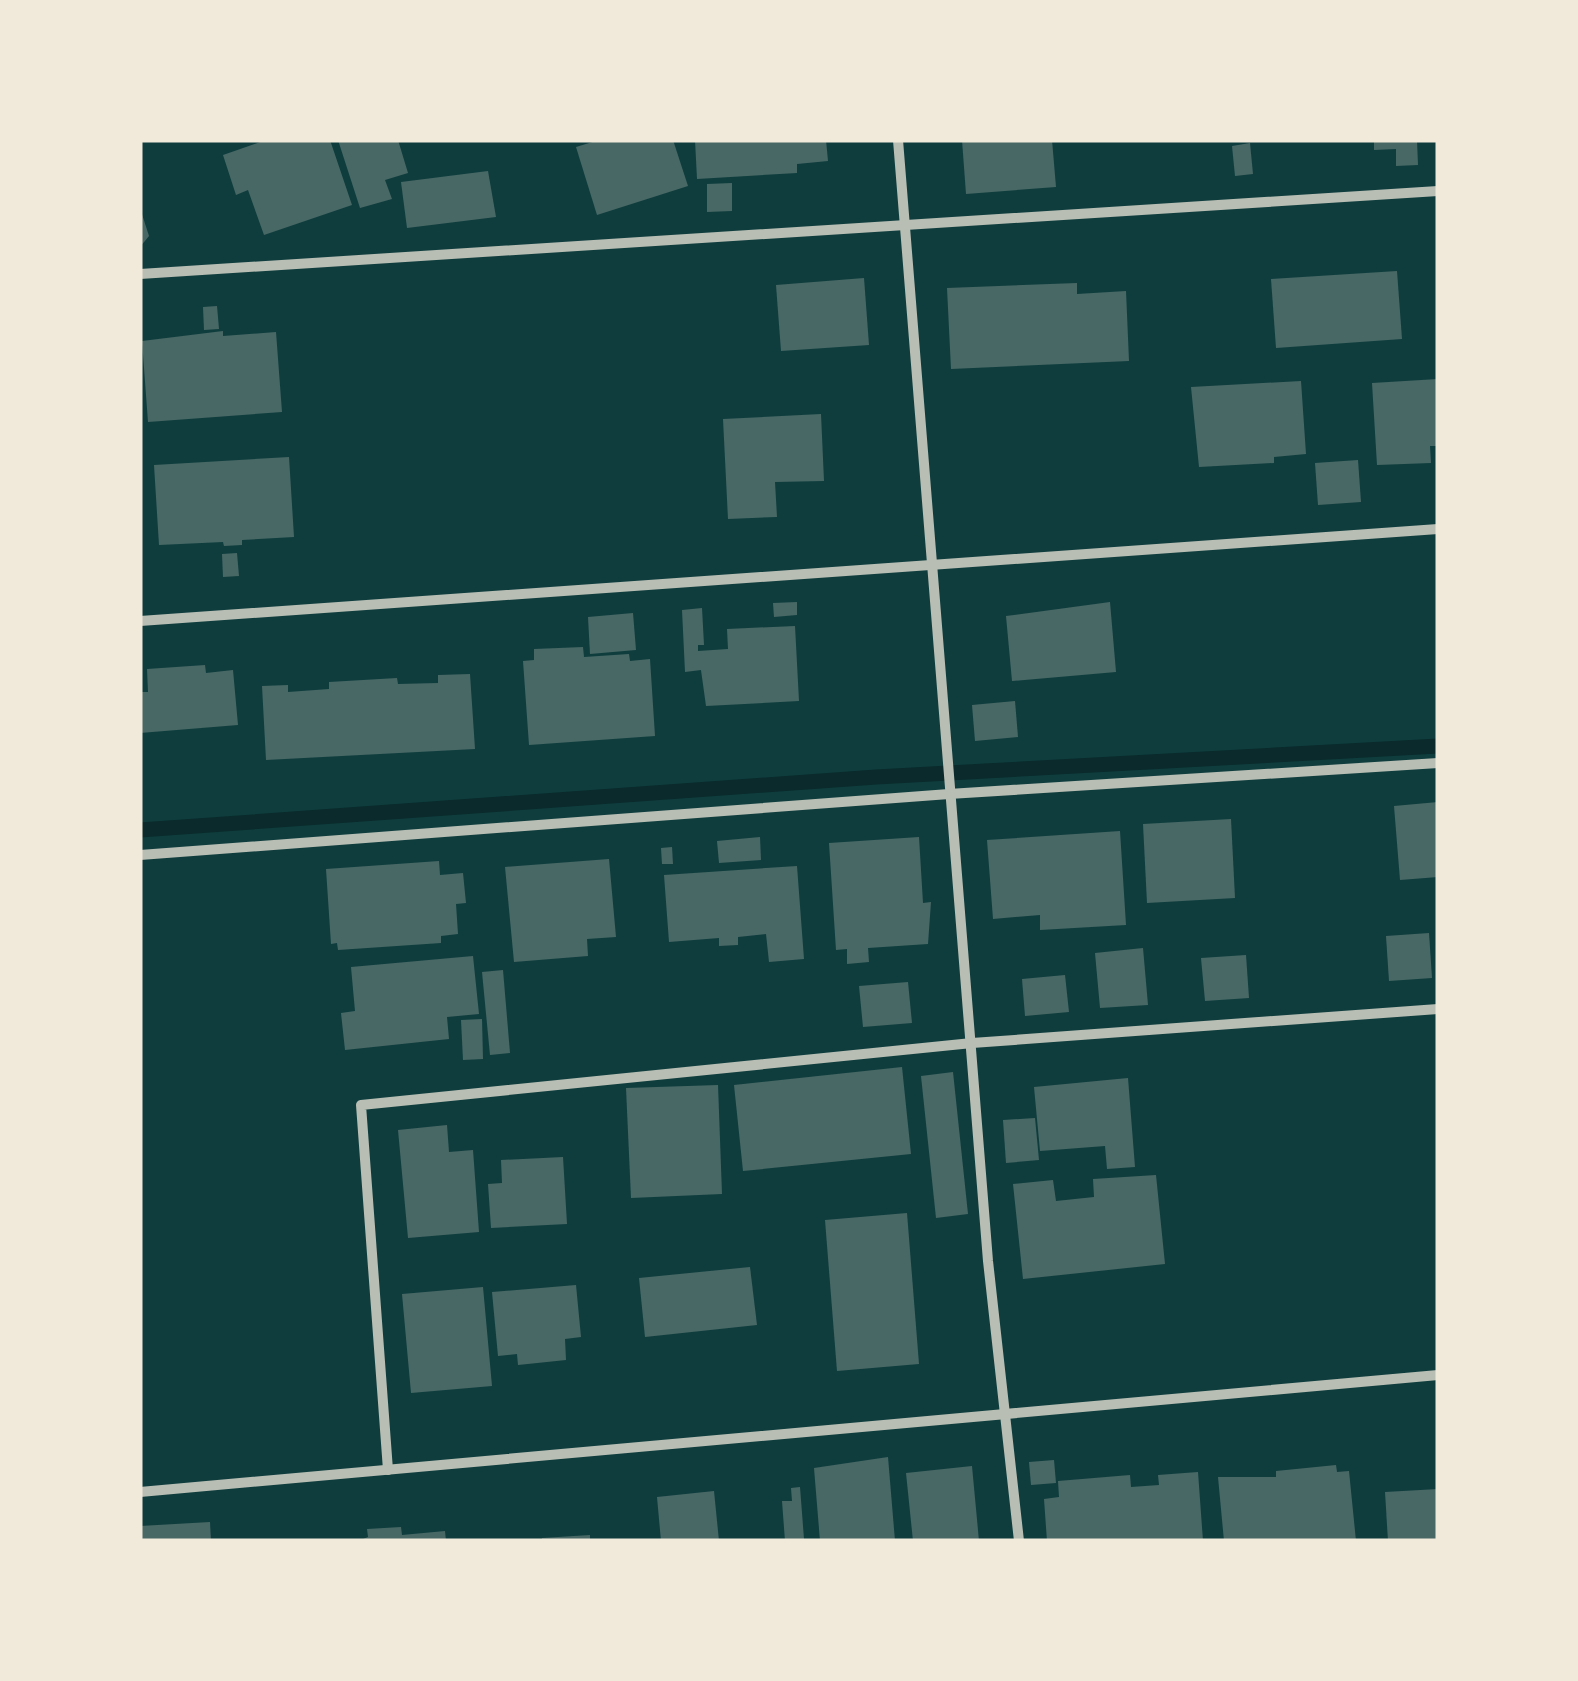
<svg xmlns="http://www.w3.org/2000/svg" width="1578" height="1681" viewBox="0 0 1578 1681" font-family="Roboto,sans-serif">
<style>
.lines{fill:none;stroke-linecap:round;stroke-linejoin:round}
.stream{stroke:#0a2a2b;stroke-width:15}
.building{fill:#486865}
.minor{stroke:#b8beb3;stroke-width:10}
</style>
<rect width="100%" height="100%" fill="#0f3d3e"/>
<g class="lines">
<path class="stream" d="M 140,830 L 876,777 L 1438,746"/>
</g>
<g class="building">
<path d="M 266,140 L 330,140 L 352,205 L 264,235 L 248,190 L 236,195 L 223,155 Z"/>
<path d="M 338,140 L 398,140 L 408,173 L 385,180 L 392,199 L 360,208 Z"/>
<path d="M 599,140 L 673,140 L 688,186 L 597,215 L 576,147 Z"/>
<path d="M 695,140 L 826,140 L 828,161 L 797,164 L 797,173 L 697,179 Z"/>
<path d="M 962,140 L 1052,140 L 1056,187 L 966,194 Z"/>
<path d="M 1374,140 L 1417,140 L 1418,165 L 1396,166 L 1396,149 L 1374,150 Z"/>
<path d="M 1250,143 L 1253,174 L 1235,176 L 1232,146 Z"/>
<path d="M 488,171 L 496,217 L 407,228 L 401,182 Z"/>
<path d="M 732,183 L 732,211 L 707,212 L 707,184 Z"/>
<path d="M 140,208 L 149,236 L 140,247 Z"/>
<path d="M 1397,271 L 1402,339 L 1276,348 L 1271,279 Z"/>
<path d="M 864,278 L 869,345 L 781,351 L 776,285 Z"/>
<path d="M 1077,283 L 1077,294 L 1126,291 L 1129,361 L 951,369 L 947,288 Z"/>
<path d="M 217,306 L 219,329 L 204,330 L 203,307 Z"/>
<path d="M 223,331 L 223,336 L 276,332 L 282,412 L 148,422 L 142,341 Z"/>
<path d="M 1438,379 L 1438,446 L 1430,446 L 1431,463 L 1377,465 L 1372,383 Z"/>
<path d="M 1301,381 L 1306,454 L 1274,457 L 1274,463 L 1199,467 L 1191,387 Z"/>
<path d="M 821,414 L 824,481 L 775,482 L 777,517 L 728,519 L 723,419 Z"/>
<path d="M 289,457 L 294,537 L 242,540 L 242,545 L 224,546 L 223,542 L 159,545 L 154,465 Z"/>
<path d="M 1358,460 L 1361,502 L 1318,505 L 1315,463 Z"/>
<path d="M 237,553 L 239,576 L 223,577 L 222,554 Z"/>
<path d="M 797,602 L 797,615 L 774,617 L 773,603 Z"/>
<path d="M 1110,602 L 1116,672 L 1012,681 L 1006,616 Z"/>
<path d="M 702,608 L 704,645 L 698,645 L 698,651 L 728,649 L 727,629 L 795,626 L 799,701 L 706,706 L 701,670 L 685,672 L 682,610 Z"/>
<path d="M 633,613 L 636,650 L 590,654 L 588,617 Z"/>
<path d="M 583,647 L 584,657 L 629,654 L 630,661 L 650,659 L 655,736 L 529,745 L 523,661 L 534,660 L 534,649 Z"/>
<path d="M 205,665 L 206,673 L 233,670 L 238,725 L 140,733 L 140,692 L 148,692 L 147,669 Z"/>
<path d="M 470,674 L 475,749 L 266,760 L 262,686 L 288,685 L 288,692 L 329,689 L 329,682 L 397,678 L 398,684 L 438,683 L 438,675 Z"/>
<path d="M 1015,701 L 1018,737 L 975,741 L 972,705 Z"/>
<path d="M 1438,802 L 1438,877 L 1400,880 L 1394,806 Z"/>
<path d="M 1231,819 L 1235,898 L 1147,903 L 1143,824 Z"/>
<path d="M 1120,831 L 1126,925 L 1040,930 L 1040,915 L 993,919 L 987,840 Z"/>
<path d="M 760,837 L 761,860 L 719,863 L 717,841 Z"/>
<path d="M 919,837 L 923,903 L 931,902 L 928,944 L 868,948 L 869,962 L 847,964 L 847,949 L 836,950 L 829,843 Z"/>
<path d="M 672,847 L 673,864 L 662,864 L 661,848 Z"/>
<path d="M 609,859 L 616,937 L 587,939 L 588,956 L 514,962 L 505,867 Z"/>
<path d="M 439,861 L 440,875 L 463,873 L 466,903 L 456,904 L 458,934 L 441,936 L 441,943 L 338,950 L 337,943 L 331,944 L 326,869 Z"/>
<path d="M 797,866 L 804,959 L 769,962 L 766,934 L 738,937 L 738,945 L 719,946 L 719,938 L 669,942 L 664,875 Z"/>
<path d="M 1429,933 L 1432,978 L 1389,981 L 1386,936 Z"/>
<path d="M 1143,948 L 1148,1005 L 1100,1008 L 1095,953 Z"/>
<path d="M 1246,955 L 1249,998 L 1205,1001 L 1201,958 Z"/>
<path d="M 473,956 L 479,1014 L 447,1017 L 449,1039 L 345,1050 L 341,1013 L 355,1011 L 351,967 Z"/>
<path d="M 503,970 L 510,1053 L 490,1055 L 482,972 Z"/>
<path d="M 1065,975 L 1069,1012 L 1025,1016 L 1022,979 Z"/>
<path d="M 908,982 L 912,1023 L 863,1027 L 859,986 Z"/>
<path d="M 482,1019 L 483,1059 L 463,1060 L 461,1020 Z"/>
<path d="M 902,1067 L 911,1154 L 743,1171 L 734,1085 Z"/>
<path d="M 953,1072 L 968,1214 L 936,1218 L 921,1076 Z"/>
<path d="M 1128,1078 L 1135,1167 L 1107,1169 L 1105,1146 L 1040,1151 L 1034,1087 Z"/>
<path d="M 718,1085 L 722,1194 L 631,1198 L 626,1088 Z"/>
<path d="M 1035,1118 L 1039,1160 L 1006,1163 L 1003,1120 Z"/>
<path d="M 447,1125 L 449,1152 L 473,1150 L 479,1232 L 408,1238 L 398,1130 Z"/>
<path d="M 563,1157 L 567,1224 L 491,1228 L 488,1184 L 502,1183 L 501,1160 Z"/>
<path d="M 1156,1175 L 1165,1264 L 1023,1279 L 1013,1184 L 1053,1180 L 1056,1201 L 1094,1197 L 1093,1179 Z"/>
<path d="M 907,1213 L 919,1364 L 837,1371 L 825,1220 Z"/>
<path d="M 750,1267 L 757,1325 L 645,1337 L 639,1278 Z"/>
<path d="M 576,1285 L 581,1337 L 565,1339 L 566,1360 L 518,1365 L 517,1354 L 498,1356 L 492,1292 Z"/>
<path d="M 483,1287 L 492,1386 L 411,1393 L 402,1294 Z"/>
<path d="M 888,1457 L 895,1541 L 820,1541 L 814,1468 Z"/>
<path d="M 1054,1460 L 1056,1483 L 1031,1485 L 1029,1462 Z"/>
<path d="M 1336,1465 L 1337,1472 L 1349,1471 L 1356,1541 L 1224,1541 L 1218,1477 L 1276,1477 L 1276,1471 Z"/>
<path d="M 972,1466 L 979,1541 L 913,1541 L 906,1473 Z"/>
<path d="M 1198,1472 L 1203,1541 L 1047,1541 L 1044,1499 L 1059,1497 L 1058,1481 L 1130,1475 L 1131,1487 L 1159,1485 L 1158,1475 Z"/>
<path d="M 800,1487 L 804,1539 L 785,1541 L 782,1501 L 792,1501 L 791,1488 Z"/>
<path d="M 1438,1489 L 1438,1541 L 1388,1541 L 1385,1492 Z"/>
<path d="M 714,1491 L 719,1541 L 661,1541 L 657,1497 Z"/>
<path d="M 210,1522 L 211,1541 L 140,1541 L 140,1526 Z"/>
<path d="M 401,1527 L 402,1535 L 445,1531 L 446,1541 L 358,1541 L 368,1537 L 367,1529 Z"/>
<path d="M 590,1535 L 590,1541 L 542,1541 L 542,1538 Z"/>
</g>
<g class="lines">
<g class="minor">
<path d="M 898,140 L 988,1261 L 1019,1541"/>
<path d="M 140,274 L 1438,191"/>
<path d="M 140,621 L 1438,529"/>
<path d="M 140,855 L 949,794 L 1438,763"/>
<path d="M 388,1470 L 361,1105 L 972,1043 L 1438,1009"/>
<path d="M 140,1492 L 1438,1375"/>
</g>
</g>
<rect width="1578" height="1681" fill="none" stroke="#f1e9da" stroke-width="285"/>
</svg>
